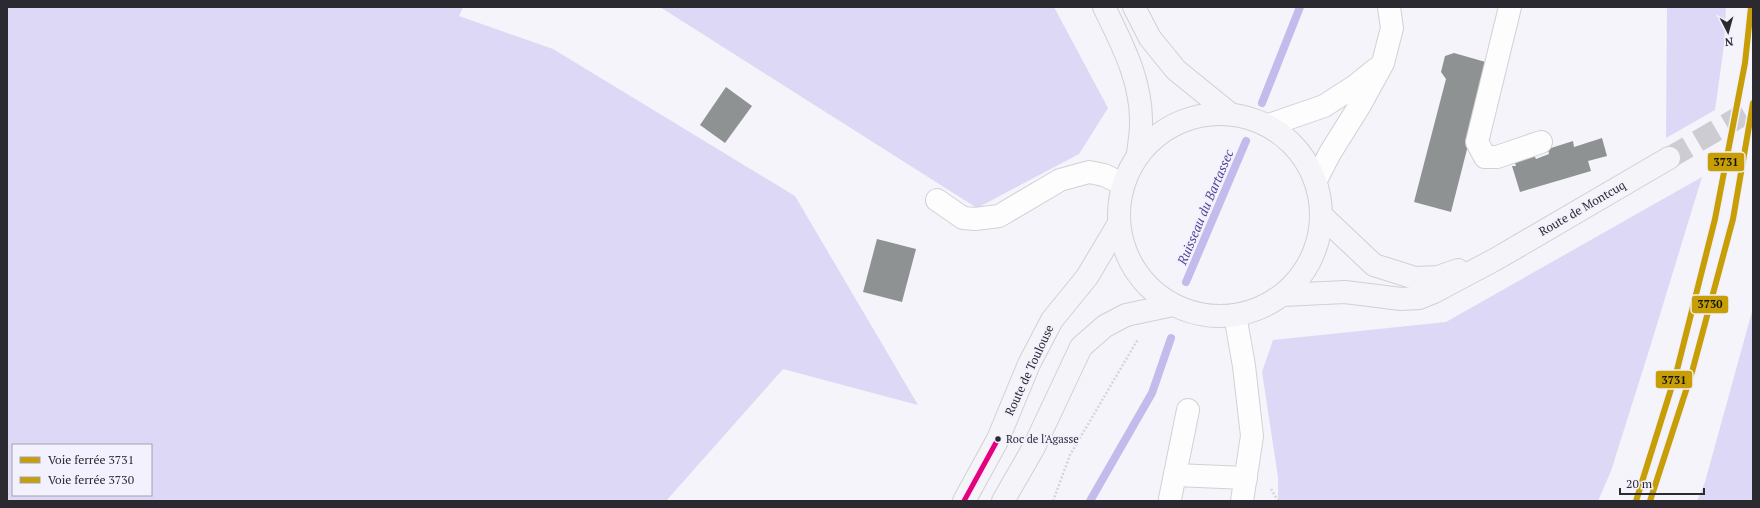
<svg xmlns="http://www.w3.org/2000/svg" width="1760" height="508" viewBox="0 0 1760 508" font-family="'PT Serif',serif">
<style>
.green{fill:#dcd8f5;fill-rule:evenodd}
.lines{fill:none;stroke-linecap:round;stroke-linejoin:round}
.stream{stroke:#c2bbec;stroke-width:8}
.building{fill:#8f9293}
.major-tunnel{stroke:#ccccd2;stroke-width:22;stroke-dasharray:22 11;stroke-linecap:butt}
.minor-casing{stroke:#d1d1d5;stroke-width:24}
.major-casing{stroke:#d1d0d4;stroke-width:24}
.path{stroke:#d6d6d8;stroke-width:2.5;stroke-dasharray:2 2;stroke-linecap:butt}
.minor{stroke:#fdfdfe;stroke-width:22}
.major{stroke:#f5f4f8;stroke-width:22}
.bus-1-casing{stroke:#f2f1fd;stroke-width:8}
.bus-1{stroke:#e5007d;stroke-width:5}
.rail-1-casing{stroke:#f2f1fd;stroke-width:9}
.rail-2-casing{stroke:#f2f1fd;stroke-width:9}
.rail-1{stroke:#c79e05;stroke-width:6}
.rail-2{stroke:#c79e05;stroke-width:6}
.bus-dot{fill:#2b2a30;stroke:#f2f1fd;stroke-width:1.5}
.labels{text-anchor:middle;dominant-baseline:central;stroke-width:4;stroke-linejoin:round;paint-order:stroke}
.bus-label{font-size:11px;fill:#2b2a30;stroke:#f2f1fd;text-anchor:start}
.street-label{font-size:12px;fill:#2b2a30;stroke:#f2f1fd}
.water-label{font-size:13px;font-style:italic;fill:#574494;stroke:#f2f1fd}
.line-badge{stroke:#f2f1fd;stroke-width:1.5}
.pale-badge-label{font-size:11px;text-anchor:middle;font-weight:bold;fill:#111}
</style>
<rect width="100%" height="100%" fill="#f4f4fa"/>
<g class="green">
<path d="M 7,7 L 463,7 L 459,16 L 553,49 L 795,196 L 918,405 L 783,369 L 666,501 L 7,501 ZM 13,445 L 151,445 L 151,495 L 13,495 Z"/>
<path d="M 660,7 L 1054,7 L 1108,108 L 1079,154 L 977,208 Z"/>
<path d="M 1667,7 L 1726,7 L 1724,45 L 1715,110 L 1666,138 Z"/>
<path d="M 1702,177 L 1651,344 L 1611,471 L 1598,501 L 1278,501 L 1278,477 L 1262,372 L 1273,340 L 1446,322 Z"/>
<path d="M 1753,308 L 1753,501 L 1697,501 L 1705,482 Z"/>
</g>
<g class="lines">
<g class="stream">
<path d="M 1262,103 L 1300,7"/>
<path d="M 1186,282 L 1246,141"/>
<path d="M 1090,501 L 1152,393 L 1171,338"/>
</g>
</g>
<g class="building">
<path d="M 1454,53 L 1489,63 L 1451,212 L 1414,202 L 1446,79 L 1441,72 L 1445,56 Z"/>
<path d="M 726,87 L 752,106 L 725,143 L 700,125 Z"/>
<path d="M 1602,138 L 1607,156 L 1588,161 L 1591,171 L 1520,192 L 1512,166 L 1516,166 L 1514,160 L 1533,153 L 1536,159 L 1549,154 L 1548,149 L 1573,141 L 1574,147 Z"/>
<path d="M 877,239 L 916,249 L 902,302 L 863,292 Z"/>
</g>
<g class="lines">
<path class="major-tunnel" d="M 1669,158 L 1753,109"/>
<g class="minor-casing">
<g id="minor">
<path d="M 1510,7 L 1477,142 L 1485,157 L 1497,157 L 1541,142"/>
<path d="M 1269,125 L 1324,106 L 1355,86 L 1376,69"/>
<path d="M 1316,180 L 1330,153 L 1360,105 L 1383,63 L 1392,28 L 1389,7"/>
<path d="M 937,200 L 963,218 L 975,219 L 999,216 L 1060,180 L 1089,172 L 1104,175 L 1123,184"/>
<path d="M 1235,315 L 1244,366 L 1252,436 L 1242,501"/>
<path d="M 1175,475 L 1246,478"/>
<path d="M 1170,499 L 1188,410"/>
</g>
</g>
<g class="major-casing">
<g id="major">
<path d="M 1104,7 C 1122,44 1142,81 1141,124 C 1141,134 1139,144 1138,154"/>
<path d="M 1134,7 L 1150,38 L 1176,70 L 1229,113"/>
<circle cx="1220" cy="215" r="101"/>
<path d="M 1322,216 L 1374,265 L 1415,278 L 1438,277 L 1458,270"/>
<path d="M 1283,295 L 1345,292 L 1401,299 L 1419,298 L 1434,292 L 1496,259 L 1669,158"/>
<path d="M 964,501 L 998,439 L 1029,364 L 1052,320 L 1087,277 L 1118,225"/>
<path d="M 1003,501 L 1034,447 L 1081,347 L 1105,326 L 1126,315 L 1173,305"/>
</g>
</g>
<g class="path">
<path d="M 1271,489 L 1278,501"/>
<path d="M 1053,501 L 1070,455 L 1138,339"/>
</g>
<use href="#minor" class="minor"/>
<use href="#major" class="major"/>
<g class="bus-1-casing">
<path id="bus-1" d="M 964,501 L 998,439"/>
</g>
<use href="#bus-1" class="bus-1"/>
<g class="rail-1-casing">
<path id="rail-1" d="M 1636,501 L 1677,370 L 1715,219 L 1745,63 L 1751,7"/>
</g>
<g class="rail-2-casing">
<path id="rail-2" d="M 1650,501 L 1692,372 L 1733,219 L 1753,103"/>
</g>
<use href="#rail-1" class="rail-1"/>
<use href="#rail-2" class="rail-2"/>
</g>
<circle class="bus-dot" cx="998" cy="439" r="3.5"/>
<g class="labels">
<g class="bus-label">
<text x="1006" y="439">Roc de l'Agasse</text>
</g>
<g class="street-label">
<text transform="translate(1582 208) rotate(-30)">Route de Montcuq</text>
<text transform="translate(1029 370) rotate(-65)">Route de Toulouse</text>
</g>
<g class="water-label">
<text transform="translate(1205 207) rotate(-67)">Ruisseau du Bartassec</text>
</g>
</g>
<g class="line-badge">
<rect x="1707" y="152" width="38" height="20" rx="4" fill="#c79e05"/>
<rect x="1691" y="295" width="38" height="19" rx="4" fill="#c79e05"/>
<rect x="1655" y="370" width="38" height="19" rx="4" fill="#c79e05"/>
</g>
<g class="pale-badge-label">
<text x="1726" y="166">3731</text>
<text x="1710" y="308">3730</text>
<text x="1674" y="384">3731</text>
</g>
<rect width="1760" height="508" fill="none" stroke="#2b2a30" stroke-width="16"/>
<rect x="12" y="444" width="140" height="52" fill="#f2f1fd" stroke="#a2a1ab"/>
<rect x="20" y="457" width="20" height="6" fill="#c79e05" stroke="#a2a1ab"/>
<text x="48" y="464" font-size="12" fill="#2b2a30">Voie ferrée 3731</text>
<rect x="20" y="477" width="20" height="6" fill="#c79e05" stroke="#a2a1ab"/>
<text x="48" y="484" font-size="12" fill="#2b2a30">Voie ferrée 3730</text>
<g transform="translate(1728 32) rotate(174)" stroke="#f2f1fd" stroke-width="3" paint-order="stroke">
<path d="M0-3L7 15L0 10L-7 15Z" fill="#2b2a30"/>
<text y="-6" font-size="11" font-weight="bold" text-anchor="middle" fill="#2b2a30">N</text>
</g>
<path d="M1620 488v6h84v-6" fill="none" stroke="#2b2a30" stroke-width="2"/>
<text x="1626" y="488" font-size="12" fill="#2b2a30" stroke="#f2f1fd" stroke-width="3" paint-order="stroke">20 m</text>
</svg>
